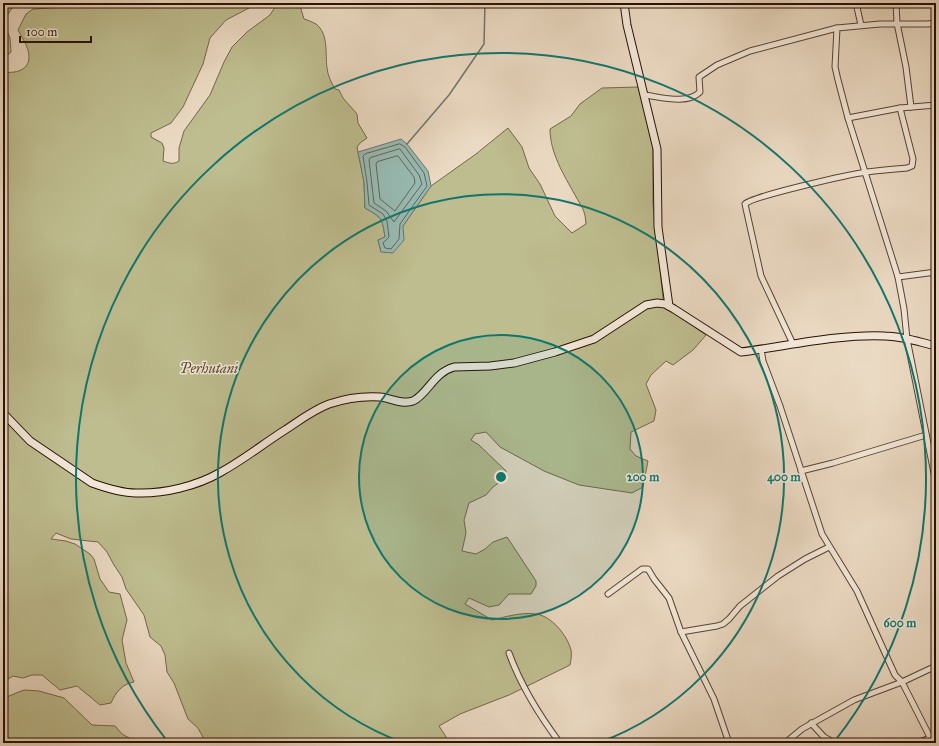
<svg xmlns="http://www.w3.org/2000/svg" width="939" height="746" viewBox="0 0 939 746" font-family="'IM FELL Great Primer',serif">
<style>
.green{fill:#bebd8f;stroke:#746649}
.water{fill:#98bbb4;stroke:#6c766d}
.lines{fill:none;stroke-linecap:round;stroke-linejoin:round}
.shore{stroke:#60655c;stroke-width:1}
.stream{stroke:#6c766d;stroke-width:1.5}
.street-casing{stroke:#5a4233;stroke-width:7}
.secondary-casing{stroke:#290f03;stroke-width:9}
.street{stroke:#f2e7d8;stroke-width:5}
.secondary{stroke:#f2e7d8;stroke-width:7}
.ring{fill:none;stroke:#0f766e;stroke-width:2}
.labels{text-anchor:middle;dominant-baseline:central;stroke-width:3;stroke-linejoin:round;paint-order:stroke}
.park-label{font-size:14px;font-style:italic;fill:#5d4c34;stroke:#f2e7d8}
.centre{fill:#0f766e;stroke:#f2e7d8;stroke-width:2}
.ring-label{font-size:12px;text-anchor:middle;font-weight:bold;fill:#0f766e;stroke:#f2e7d8;stroke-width:3;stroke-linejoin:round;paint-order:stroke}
</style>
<rect width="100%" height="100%" fill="#ebdac3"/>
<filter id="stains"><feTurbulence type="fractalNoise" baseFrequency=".005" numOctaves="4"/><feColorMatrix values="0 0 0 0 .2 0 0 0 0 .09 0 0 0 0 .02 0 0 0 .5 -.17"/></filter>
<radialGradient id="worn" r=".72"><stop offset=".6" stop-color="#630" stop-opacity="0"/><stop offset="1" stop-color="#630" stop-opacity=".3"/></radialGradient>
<g class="green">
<path d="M 3,3 L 17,3 L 12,8 L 3,22 Z"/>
<path d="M 73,3 L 254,3 L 251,7 L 226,20 L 210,38 L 203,64 L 183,107 L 171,123 L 151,133 L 151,137 L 162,143 L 164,148 L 163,161 C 169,163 173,165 179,161 L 179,148 L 184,131 L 210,95 L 224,62 L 232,47 L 247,32 L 270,15 L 277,4 L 280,3 L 297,3 L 300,6 L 304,19 C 308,20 312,22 316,24 C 329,34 325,54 327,68 C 328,76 331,82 335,89 L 339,90 L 343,98 L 357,114 L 358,123 L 367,138 L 360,143 L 357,147 L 364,182 L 365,208 C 382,218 382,217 385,237 L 378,240 L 381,252 L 403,226 L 431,186 L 476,154 L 508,128 L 522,147 L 529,168 L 540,184 L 555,216 L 572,233 L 586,224 C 585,209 582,208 575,195 C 564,175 550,153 550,129 L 571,116 L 580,104 L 602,88 L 638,87 L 653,143 L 653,204 L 663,298 L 668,309 L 706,335 L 693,350 L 673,365 L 666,361 L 651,375 L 646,384 L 656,410 L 654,421 L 631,432 L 630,449 L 636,456 L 648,461 L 643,487 L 632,493 L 579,485 L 544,471 L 500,447 L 486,432 L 475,434 L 471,440 L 479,445 L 506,471 L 505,478 L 493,487 L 486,495 L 469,503 L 464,520 L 466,533 L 462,551 L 476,554 L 485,549 L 493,542 L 507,537 L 536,581 L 536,586 L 531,594 L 509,594 L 499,605 L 489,607 L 469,598 L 465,604 L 492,620 C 505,617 521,612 535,614 C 551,615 567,635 571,650 C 572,654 571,660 570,665 L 509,695 L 460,714 L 439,726 L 450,743 L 206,743 L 198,728 L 188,719 L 174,683 L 167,672 L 165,655 L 161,646 L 150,637 L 144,615 L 126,589 L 122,577 L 114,565 L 107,552 L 98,542 L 71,539 L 56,533 L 51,539 L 66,541 L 75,544 L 90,554 L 94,559 L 100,579 L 109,592 L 120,594 L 127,620 L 122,640 L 126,663 L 134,682 C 122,684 116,692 111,703 L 100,705 L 77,686 L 60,690 L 42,675 L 32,675 L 23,678 L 13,676 L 3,682 L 3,72 C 18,74 33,69 28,50 C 26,43 21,36 18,30 L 26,14 L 33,9 L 66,7 Z"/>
<path d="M 3,22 L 10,38 L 11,52 L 3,59 Z"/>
<path d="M 24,690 L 39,691 L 64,698 L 92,725 L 115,726 L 122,734 L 138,743 L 3,743 L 3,701 L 9,696 Z"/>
</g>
<path class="water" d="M 401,139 L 407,144 L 428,171 L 431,186 L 403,226 L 404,240 L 393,253 L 381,252 L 378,240 L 385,237 C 382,217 382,218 365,208 L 364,182 L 358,152 Z"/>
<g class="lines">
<g class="shore">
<path d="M 400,144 L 405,147 L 424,173 L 427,186 L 400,224 L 399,239 L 391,249 L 385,248 L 383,243 L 389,237 L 387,221 L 383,214 L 369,205 L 367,182 L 363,156 L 365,154 Z"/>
<path d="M 400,149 L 419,175 L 422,184 L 394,222 L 386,211 L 374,203 L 369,160 L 370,158 Z"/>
<path d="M 398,156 L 414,177 L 415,183 L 395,211 L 380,199 L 376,164 L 377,162 Z"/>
</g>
<path class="stream" d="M 407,144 L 449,95 L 484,44 L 485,3"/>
<g class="street-casing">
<g id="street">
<path d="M 856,3 L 861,25"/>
<path d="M 896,3 L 897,23 L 906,67 L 911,107"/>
<path d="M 936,23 L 928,24 L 880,24 L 837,28 L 835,67 L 838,80 L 848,118 L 898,277 L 904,309 L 907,339 L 936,483"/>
<path d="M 644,95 C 661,97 687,105 700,92 L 699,77 L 717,65 L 750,51 L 837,28"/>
<path d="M 848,118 L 900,108 L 936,105"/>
<path d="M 898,277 L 936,272"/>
<path d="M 793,344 L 761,276 L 745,204 C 753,196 851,174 867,172 C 880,170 894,169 907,168 L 912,166 L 913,159 L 900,108"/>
<path d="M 761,349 L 763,361 L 780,406 L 822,534 L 857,591 L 895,675 L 902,682 L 933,743"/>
<path d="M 801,471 L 833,463 L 926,435"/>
<path d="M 608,594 L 642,569 L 648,569 L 654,579 L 669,598 L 681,632 L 714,699 L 729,743"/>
<path d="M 681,632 L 717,626 L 723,624 L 729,619 L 740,606 L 778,576 L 805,559 L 829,547"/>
<path d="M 509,653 C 521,686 539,715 560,743"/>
<path d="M 811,723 L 824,737 L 835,743"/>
<path d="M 785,743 L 802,729 L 854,700 L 902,682 L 936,666"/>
<path d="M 917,743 L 930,738"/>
</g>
</g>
<g class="secondary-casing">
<g id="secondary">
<path d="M 624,3 L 627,25 L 657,149 L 658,227 L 669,306"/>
<path d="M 3,413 L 30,441 L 92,483 C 106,488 122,493 136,493 C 164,494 197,486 221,472 C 243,460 263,444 285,430 C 299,421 313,410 329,404 C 344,399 364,396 380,397 C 391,398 402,405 413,401 C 428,394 433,373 454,367 L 490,366 L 514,363 L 555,352 L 594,339 L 646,305 L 657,303 L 665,304 L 674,309 L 741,352 C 788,346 837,334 885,336 C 902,336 919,342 936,346"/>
</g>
</g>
<use href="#street" class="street"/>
<use href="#secondary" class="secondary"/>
</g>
<circle cx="501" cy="477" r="142" fill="#0f766e" fill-opacity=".12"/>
<g class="ring">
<circle cx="501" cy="477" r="142"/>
<path d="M404 743A283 283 0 1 1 598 743"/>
<path d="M168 742A425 425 0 1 1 834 742"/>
</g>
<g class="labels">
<g class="park-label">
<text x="209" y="368">Perhutani</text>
</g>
</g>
<circle cx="501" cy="477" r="6" class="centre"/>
<g class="ring-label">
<text x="643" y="481">200 m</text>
<text x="784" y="481">400 m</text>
<text x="900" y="627">600 m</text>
</g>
<rect width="939" height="746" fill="none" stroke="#ebdac3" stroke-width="16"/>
<rect x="4" y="4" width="931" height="738" fill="none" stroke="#290f03" stroke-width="2"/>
<rect x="8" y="8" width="923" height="730" fill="none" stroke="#290f03"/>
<path d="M20 36v6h71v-6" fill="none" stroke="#290f03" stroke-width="2"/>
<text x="26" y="36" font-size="12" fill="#290f03" stroke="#f2e7d8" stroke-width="3" paint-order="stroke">100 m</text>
<rect width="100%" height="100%" filter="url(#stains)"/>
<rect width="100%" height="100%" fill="url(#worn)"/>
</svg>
